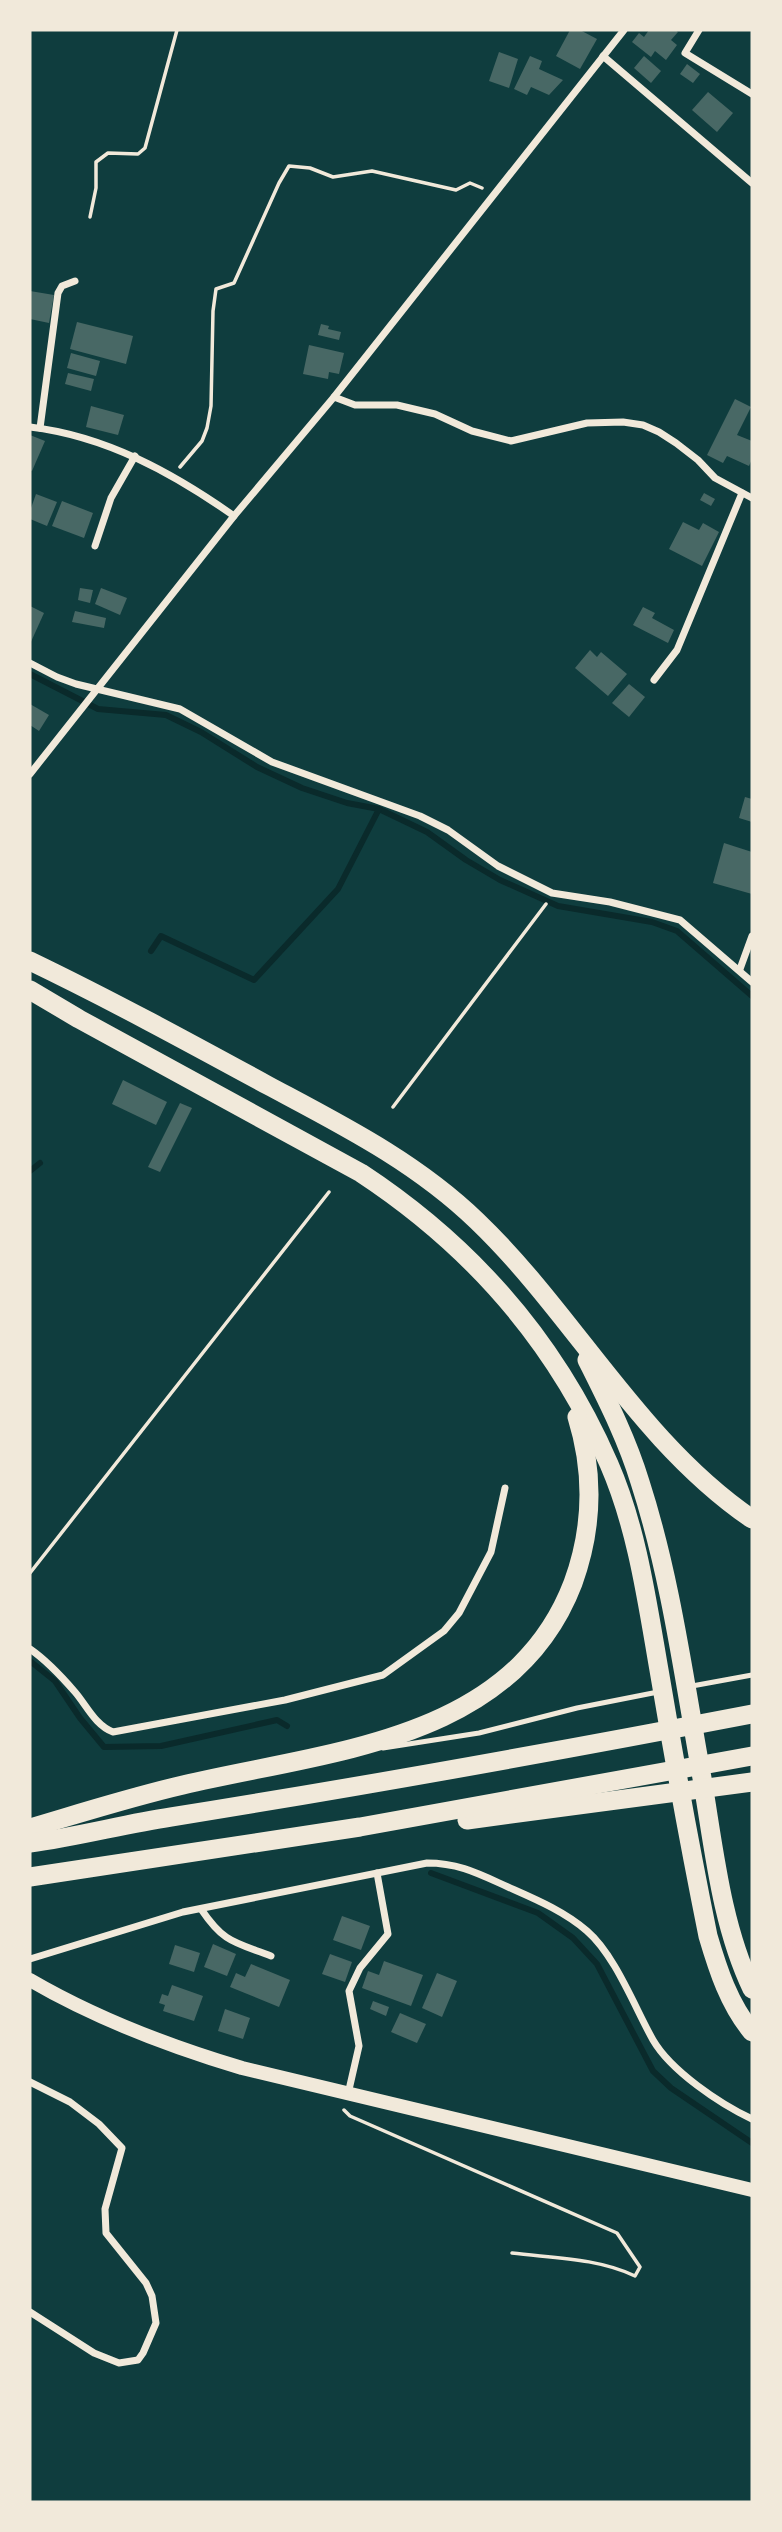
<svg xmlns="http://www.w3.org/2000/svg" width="782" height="2532" viewBox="0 0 782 2532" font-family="Arial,sans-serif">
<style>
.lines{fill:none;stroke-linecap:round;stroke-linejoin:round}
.stream{stroke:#0a2a2b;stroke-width:6}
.building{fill:#486865}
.path{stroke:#f1e9da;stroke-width:3.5}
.service{stroke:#f1e9da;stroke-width:5}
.minor{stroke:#f1e9da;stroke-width:7}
.secondary{stroke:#f1e9da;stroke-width:14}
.motorway{stroke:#f1e9da;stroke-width:19}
</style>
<rect width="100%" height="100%" fill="#0f3d3e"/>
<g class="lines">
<g class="stream">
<path d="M 30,674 L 98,709 L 166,715 L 201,732 L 257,767 L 302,788 L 347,803 L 379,809 L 427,832 L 466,860 L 500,880 L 558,906 L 652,922 L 677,931 L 752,996"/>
<path d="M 151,951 L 161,936 L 254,980 L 338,889 L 379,809"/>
<path d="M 30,1171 L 40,1163"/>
<path d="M 30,1661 L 55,1681 L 80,1718 L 104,1747 L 161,1746 L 277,1720 L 287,1726"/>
<path d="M 431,1873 L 538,1913 L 573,1938 L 597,1964 L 653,2071 L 671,2088 L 752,2143"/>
</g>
</g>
<g class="building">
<path d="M 570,30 L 580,30 L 597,39 L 580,69 L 556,56 Z"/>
<path d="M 649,30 L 675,30 L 678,32 L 671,40 L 677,45 L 666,60 L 655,51 L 651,57 L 632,42 L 639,33 L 644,37 Z"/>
<path d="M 499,52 L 518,59 L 509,88 L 489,81 Z"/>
<path d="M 530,56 L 542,61 L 539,69 L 563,80 L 549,95 L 531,87 L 527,95 L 514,89 Z"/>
<path d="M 644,56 L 661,71 L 651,83 L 634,68 Z"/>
<path d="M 687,64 L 700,74 L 693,83 L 680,74 Z"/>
<path d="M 708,92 L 733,113 L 717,132 L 692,110 Z"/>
<path d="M 30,291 L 54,295 L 49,323 L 30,319 Z"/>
<path d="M 77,322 L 133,336 L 126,364 L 70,349 Z"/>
<path d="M 321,324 L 329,326 L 328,329 L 341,332 L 339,340 L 318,335 Z"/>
<path d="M 309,345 L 344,353 L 339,374 L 329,372 L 328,379 L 303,374 Z"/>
<path d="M 71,353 L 100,361 L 96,376 L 67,368 Z"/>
<path d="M 68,373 L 94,379 L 91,391 L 65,384 Z"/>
<path d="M 735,399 L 751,407 L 737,435 L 752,441 L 752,459 L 749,466 L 727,456 L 723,463 L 707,455 Z"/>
<path d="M 91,406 L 124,415 L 118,435 L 86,427 Z"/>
<path d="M 30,435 L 45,441 L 32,471 L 30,470 Z"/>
<path d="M 704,493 L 715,499 L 711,506 L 700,500 Z"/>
<path d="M 36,494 L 57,502 L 47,526 L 30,519 L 30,511 Z"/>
<path d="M 62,501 L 93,513 L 84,538 L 52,526 Z"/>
<path d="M 683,522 L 699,530 L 703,523 L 719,532 L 702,566 L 669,549 Z"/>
<path d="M 80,588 L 93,590 L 90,603 L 78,600 Z"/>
<path d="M 101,588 L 127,598 L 120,615 L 95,604 Z"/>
<path d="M 30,606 L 44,613 L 30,644 Z"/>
<path d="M 643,607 L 655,613 L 652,618 L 674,630 L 668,643 L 633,625 Z"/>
<path d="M 75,611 L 106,618 L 104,628 L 72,622 Z"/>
<path d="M 590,650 L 597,657 L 601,652 L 627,674 L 608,696 L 575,668 Z"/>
<path d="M 629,684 L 645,697 L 629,717 L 612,703 Z"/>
<path d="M 30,704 L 49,715 L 39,731 L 30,725 Z"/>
<path d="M 745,797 L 752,799 L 752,822 L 739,818 Z"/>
<path d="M 724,843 L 752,852 L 752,894 L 713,883 Z"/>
<path d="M 123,1080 L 167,1102 L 156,1125 L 112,1104 Z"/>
<path d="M 180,1103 L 192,1108 L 160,1172 L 148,1167 Z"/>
<path d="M 342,1916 L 370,1926 L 361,1950 L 333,1940 Z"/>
<path d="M 213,1944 L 236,1954 L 227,1976 L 204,1967 Z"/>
<path d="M 175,1945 L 200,1953 L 194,1972 L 169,1964 Z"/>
<path d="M 330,1954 L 352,1962 L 345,1982 L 322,1974 Z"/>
<path d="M 384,1961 L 423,1975 L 411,2006 L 362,1988 L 368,1971 L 379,1975 Z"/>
<path d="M 251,1964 L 290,1980 L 279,2007 L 230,1987 L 236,1973 L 245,1977 Z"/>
<path d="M 437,1973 L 457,1981 L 442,2017 L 422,2008 Z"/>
<path d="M 172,1985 L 203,1996 L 194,2021 L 163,2011 L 165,2005 L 159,2003 L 162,1994 L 168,1996 Z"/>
<path d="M 373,2001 L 389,2007 L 386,2016 L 370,2009 Z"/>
<path d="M 225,2009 L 250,2018 L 243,2039 L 218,2031 Z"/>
<path d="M 400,2013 L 426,2024 L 417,2043 L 391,2032 Z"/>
</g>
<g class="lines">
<g class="path">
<path d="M 90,217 L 96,188 L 96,162 L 108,153 L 138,154 L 145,148 L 177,30"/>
<path d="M 180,467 L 202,441 L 207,428 L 211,406 L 213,311 L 216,289 L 234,283 L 279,183 L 289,166 L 310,168 L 333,177 L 372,171 L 456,190 L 470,183 L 482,188"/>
<path d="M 393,1107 L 546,904"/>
<path d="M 30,1573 L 329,1192"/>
<path d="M 344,2110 L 350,2116 L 617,2233 L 640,2267 L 635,2276 C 598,2258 552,2258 512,2253"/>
</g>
<g class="service">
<path d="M 692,1686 L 752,1675"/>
<path d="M 383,1748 L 479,1733 L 577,1708 L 658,1692"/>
</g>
<g class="minor">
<path d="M 699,30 L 685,53 L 752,94"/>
<path d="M 603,56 L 752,183"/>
<path d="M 334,397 L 355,405 L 397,405 L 435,414 L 472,431 L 511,441 L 587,423 L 623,422 L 643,425 L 659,432 L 676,443 L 698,460 L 715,478 L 752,498"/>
<path d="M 30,427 C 106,436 173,473 234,516"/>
<path d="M 40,428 L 58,293 L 62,286 L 75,281"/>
<path d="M 95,546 L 111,498 L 135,456"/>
<path d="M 30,663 L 57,677 L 76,684 L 180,709 L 272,762 L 420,816 L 448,830 L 498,866 L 552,893 L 610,902 L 680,920 L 752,982"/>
<path d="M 654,680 L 677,650 L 742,493"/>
<path d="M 30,774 L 234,516 L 334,397 L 624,30"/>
<path d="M 740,969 L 752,936"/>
<path d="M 30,1649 C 46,1660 62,1677 75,1692 C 87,1706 95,1725 113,1732 L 285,1700 L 383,1675 L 444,1631 L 459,1613 L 491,1552 L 505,1488"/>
<path d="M 201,1909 C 224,1943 234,1942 271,1956"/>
<path d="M 30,1959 L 183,1912 L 427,1863 C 459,1863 479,1874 508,1887 C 535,1899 564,1911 587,1931 C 615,1955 635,2008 653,2040 C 671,2071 720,2104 752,2119"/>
<path d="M 30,2082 L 70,2102 L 99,2124 L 122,2148 L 105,2209 L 106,2233 L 146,2283 L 152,2296 L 156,2323 L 143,2353 L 138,2360 L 119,2363 L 94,2353 L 30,2312"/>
<path d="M 348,2094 L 359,2046 L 349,1991 L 360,1968 L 388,1934 L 377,1873"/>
</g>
<path class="secondary" d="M 30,1980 C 97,2019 168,2046 242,2068 L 752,2190"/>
<g class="motorway">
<path d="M 30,961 C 111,1000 190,1043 269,1086 C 342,1125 416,1162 477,1221 C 574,1314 639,1442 752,1519"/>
<path d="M 30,990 L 79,1019 L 361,1173 C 472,1246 556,1342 609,1464 C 637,1528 647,1601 659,1670 C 674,1759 690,1847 708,1936 C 718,1970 729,2004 752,2032"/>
<path d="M 587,1360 C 607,1400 627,1439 640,1482 C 671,1578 684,1679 702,1778 C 714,1848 721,1924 752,1989"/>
<path d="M 467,1820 L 752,1782"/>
<path d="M 30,1828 C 81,1813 131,1797 183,1785 C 325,1751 512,1743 573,1583 C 593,1528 594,1472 577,1417"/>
<path d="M 30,1843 C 77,1837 124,1824 171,1817 C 365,1786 559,1751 752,1714"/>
<path d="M 30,1877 L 360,1827 L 752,1756"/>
</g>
</g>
<rect width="782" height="2532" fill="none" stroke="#f1e9da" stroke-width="63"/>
</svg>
